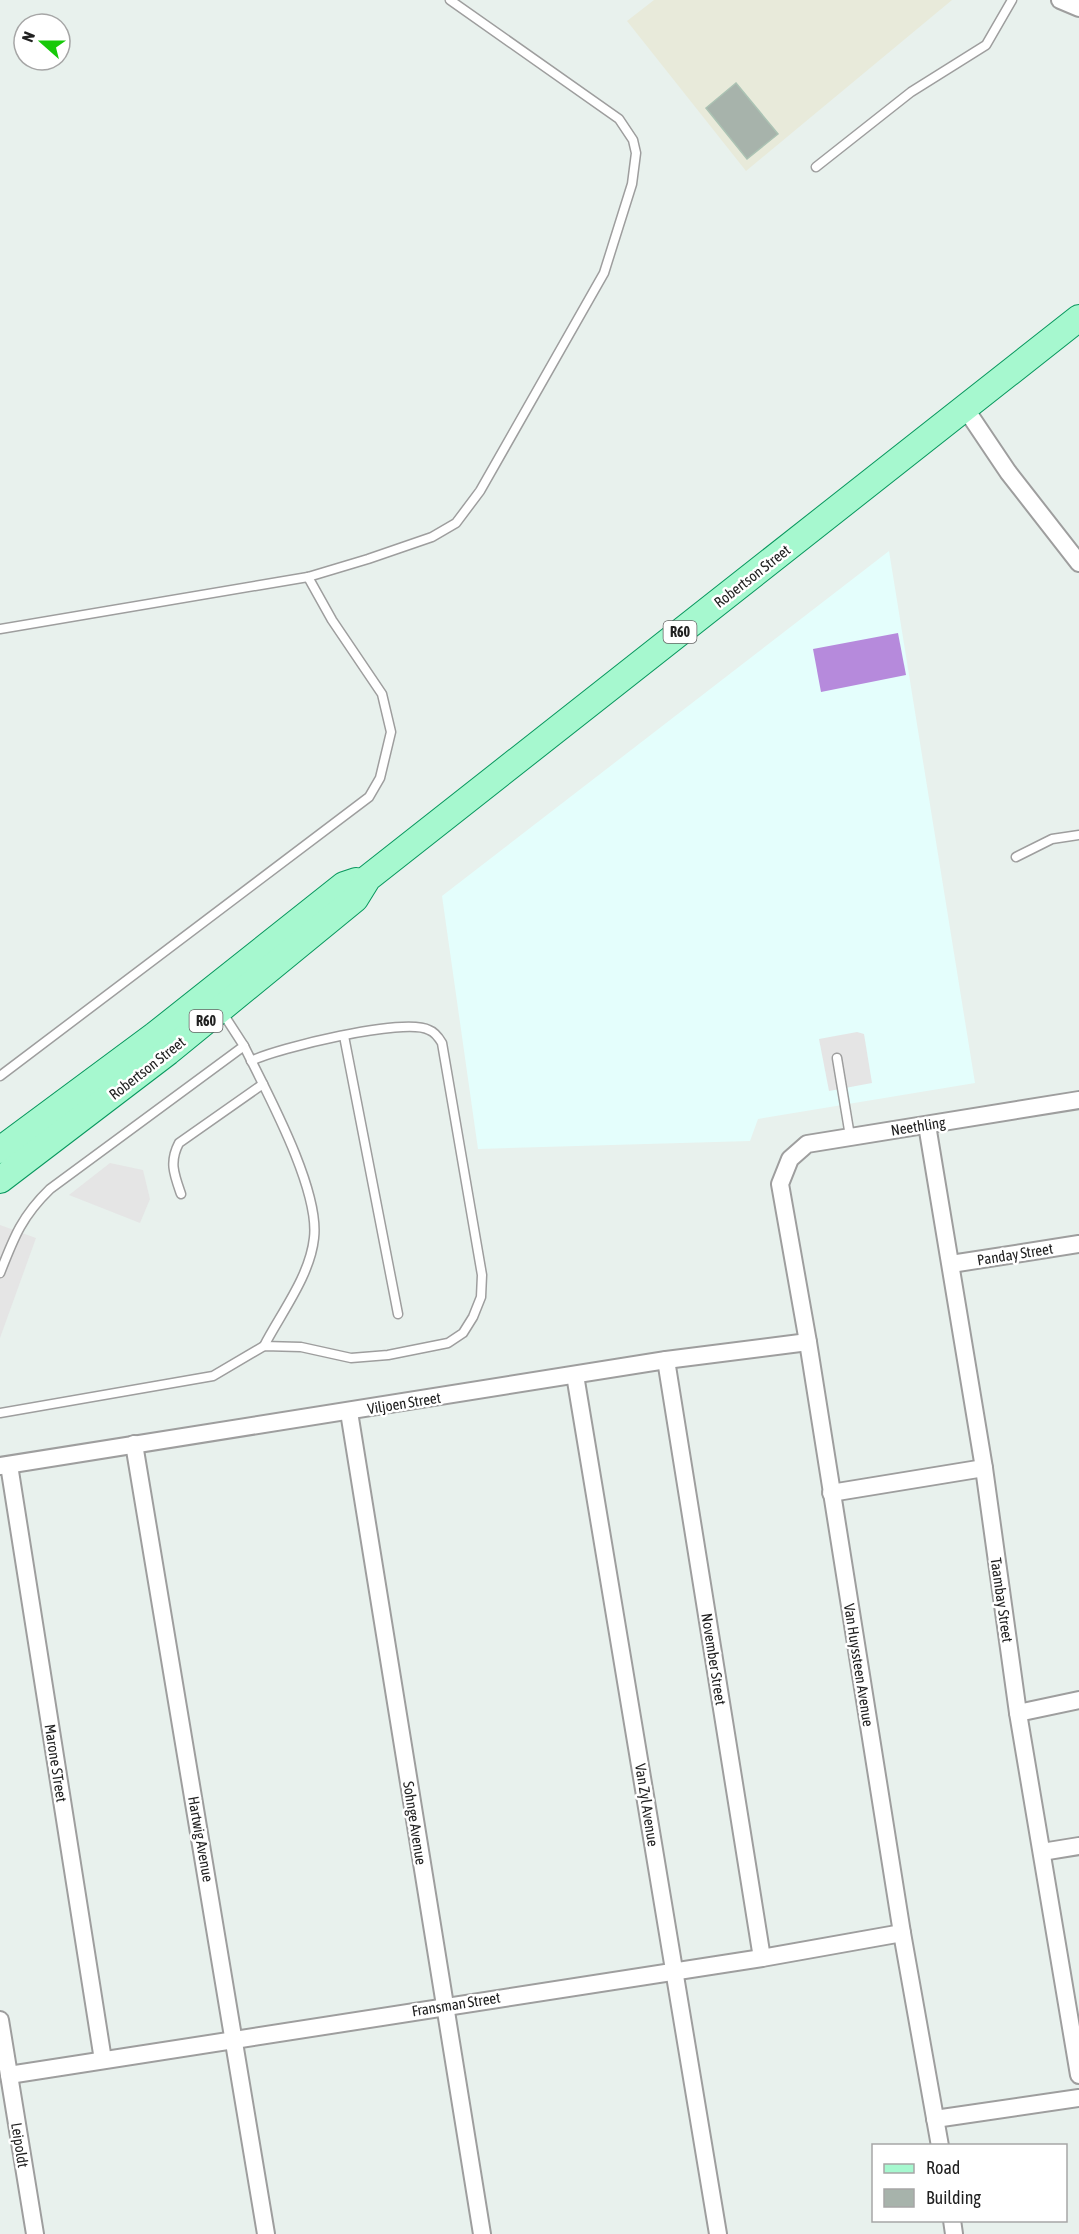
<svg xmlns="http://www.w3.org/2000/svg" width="1079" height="2234" viewBox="0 0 1079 2234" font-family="'Asap Condensed',sans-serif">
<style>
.industrial{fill:#e8eada}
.education{fill:#e4fefc}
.pitch{fill:#b68adc}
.parking{fill:#e5e5e5}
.building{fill:#a7b3ab;stroke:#abc2b3;stroke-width:1.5}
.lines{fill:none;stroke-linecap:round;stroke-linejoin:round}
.lane-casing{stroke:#9e9e9e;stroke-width:11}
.street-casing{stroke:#9e9e9e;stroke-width:20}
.primary-casing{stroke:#07975d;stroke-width:28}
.lane{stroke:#fff;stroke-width:8}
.street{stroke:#fff;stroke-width:16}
.primary{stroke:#a6f8cf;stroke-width:26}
.labels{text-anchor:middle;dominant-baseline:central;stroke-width:5;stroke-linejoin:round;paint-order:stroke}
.shield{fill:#fff;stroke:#646464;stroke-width:1.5}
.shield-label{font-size:14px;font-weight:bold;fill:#212121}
.street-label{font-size:15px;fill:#212121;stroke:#fff}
</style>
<rect width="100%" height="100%" fill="#e8f1ed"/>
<path class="industrial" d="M 654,0 L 952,0 L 746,171 L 627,21 Z"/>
<path class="education" d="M 889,551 L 975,1083 L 758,1119 L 750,1141 L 478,1149 L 442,896 Z"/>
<path class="pitch" d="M 898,633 L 906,675 L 821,692 L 813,649 Z"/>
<g class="parking">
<path d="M 857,1032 L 864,1034 L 872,1083 L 829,1091 L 819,1039 Z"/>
<path d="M 110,1163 L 143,1170 L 150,1199 L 140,1223 L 69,1195 Z"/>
<path d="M 0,1225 L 36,1238 L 0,1338 Z"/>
</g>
<path class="building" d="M 736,83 L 778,134 L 747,159 L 706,108 Z"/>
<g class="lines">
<g class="lane-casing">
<g id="lane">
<path d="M 816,167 L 911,92 L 986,45 L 1012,0"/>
<path d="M 0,629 L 308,577 L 368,559 L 432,537 L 456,523 L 480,491 L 604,273 L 632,184 L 636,153 L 633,140 L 619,119 L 450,0"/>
<path d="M 1016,857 L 1052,839 L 1079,835"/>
<path d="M 344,1036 L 398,1314"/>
<path d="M 244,1046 C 266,1091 320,1189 314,1238 C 310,1276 281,1313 264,1346"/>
<path d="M 837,1058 L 850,1136"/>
<path d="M 0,1076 L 369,797 L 380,778 L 391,732 L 382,694 L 332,620 L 308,577"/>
<path d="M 181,1194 C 174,1174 169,1162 179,1143 L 263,1084"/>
<path d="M 0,1273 C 14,1237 22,1216 50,1189 L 244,1046 L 222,1012"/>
<path d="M 0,1413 L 213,1376 L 264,1346 L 301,1347 L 351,1358 L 388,1355 L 448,1343 L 463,1333 L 473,1317 L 481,1297 L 482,1275 L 442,1043 C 439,1038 435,1032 429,1030 C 405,1017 277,1048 251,1061"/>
</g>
</g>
<g class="street-casing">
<g id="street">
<path d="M 1060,0 L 1079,8"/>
<path d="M 965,408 L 1008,472 L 1079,563"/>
<path d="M 927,1125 L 984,1468 L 1018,1713 L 1079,2075"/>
<path d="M 951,1264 L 1079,1244"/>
<path d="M 666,1360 L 762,1958"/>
<path d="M 575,1375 L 718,2234"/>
<path d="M 349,1412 L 482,2234"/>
<path d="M 134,1444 L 266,2234"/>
<path d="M 9,1465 L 103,2060"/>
<path d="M 0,1466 L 666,1360 L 808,1342"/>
<path d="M 831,1493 L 984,1468"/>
<path d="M 1018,1713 L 1079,1700"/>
<path d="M 1042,1852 L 1079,1846"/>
<path d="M 0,2020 L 35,2234"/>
<path d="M 9,2075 L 762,1958 L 902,1933"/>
<path d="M 935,2119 L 1079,2098"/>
<path d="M 940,2146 L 902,1933 L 808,1342 L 780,1184 L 790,1159 L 807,1144 L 1079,1100"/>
<path d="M 952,2220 L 954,2234"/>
</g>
</g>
<g class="primary-casing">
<g id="primary">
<path d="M 0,1150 L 155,1035 L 344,885 L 356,881"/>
<path d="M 0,1180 L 168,1052 L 355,899 L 368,878 L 1079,318"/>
</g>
</g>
<use href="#lane" class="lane"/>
<use href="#street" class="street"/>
<use href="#primary" class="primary"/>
</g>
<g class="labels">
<g class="shield">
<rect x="663.5" y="621" width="33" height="22" rx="4.5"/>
<rect x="189.5" y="1010" width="33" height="22" rx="4.5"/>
</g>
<g class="shield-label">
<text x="680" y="632">R60</text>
<text x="206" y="1021">R60</text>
</g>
<g class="street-label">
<text transform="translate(752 576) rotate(-38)">Robertson Street</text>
<text transform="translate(147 1068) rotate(-38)">Robertson Street</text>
<text transform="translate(918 1126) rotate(-9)">Neethling</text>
<text transform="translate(1015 1254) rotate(-9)">Panday Street</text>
<text transform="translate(404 1403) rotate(-9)">Viljoen Street</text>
<text transform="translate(1002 1600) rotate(82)">Taambay Street</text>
<text transform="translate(714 1659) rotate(81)">November Street</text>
<text transform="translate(859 1665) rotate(81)">Van Huyssteen Avenue</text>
<text transform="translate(56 1763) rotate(81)">Marone STreet</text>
<text transform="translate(647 1805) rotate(81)">Van Zyl Avenue</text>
<text transform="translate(415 1823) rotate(81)">Sohnge Avenue</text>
<text transform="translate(201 1839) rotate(80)">Hartwig Avenue</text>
<text transform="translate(456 2004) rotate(-9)">Fransman Street</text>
<text transform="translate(20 2145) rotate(81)">Leipoldt</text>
</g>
</g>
<rect x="872" y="2144" width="195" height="78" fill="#ffffff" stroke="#a6a6a6" stroke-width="1.5"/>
<rect x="884" y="2164" width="30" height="9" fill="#a6f8cf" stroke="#a6a6a6" stroke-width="1.5"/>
<text x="926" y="2174" font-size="18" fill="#212121">Road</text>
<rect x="884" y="2189" width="30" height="18" fill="#a7b3ab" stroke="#a6a6a6" stroke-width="1.5"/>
<text x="926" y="2204" font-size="18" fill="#212121">Building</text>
<g transform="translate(42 42) rotate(291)"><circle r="28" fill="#ffffff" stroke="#a6a6a6" stroke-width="1.5"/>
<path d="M0-4.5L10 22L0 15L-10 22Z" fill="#17c909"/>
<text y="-9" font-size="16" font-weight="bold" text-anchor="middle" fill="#212121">N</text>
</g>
</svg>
